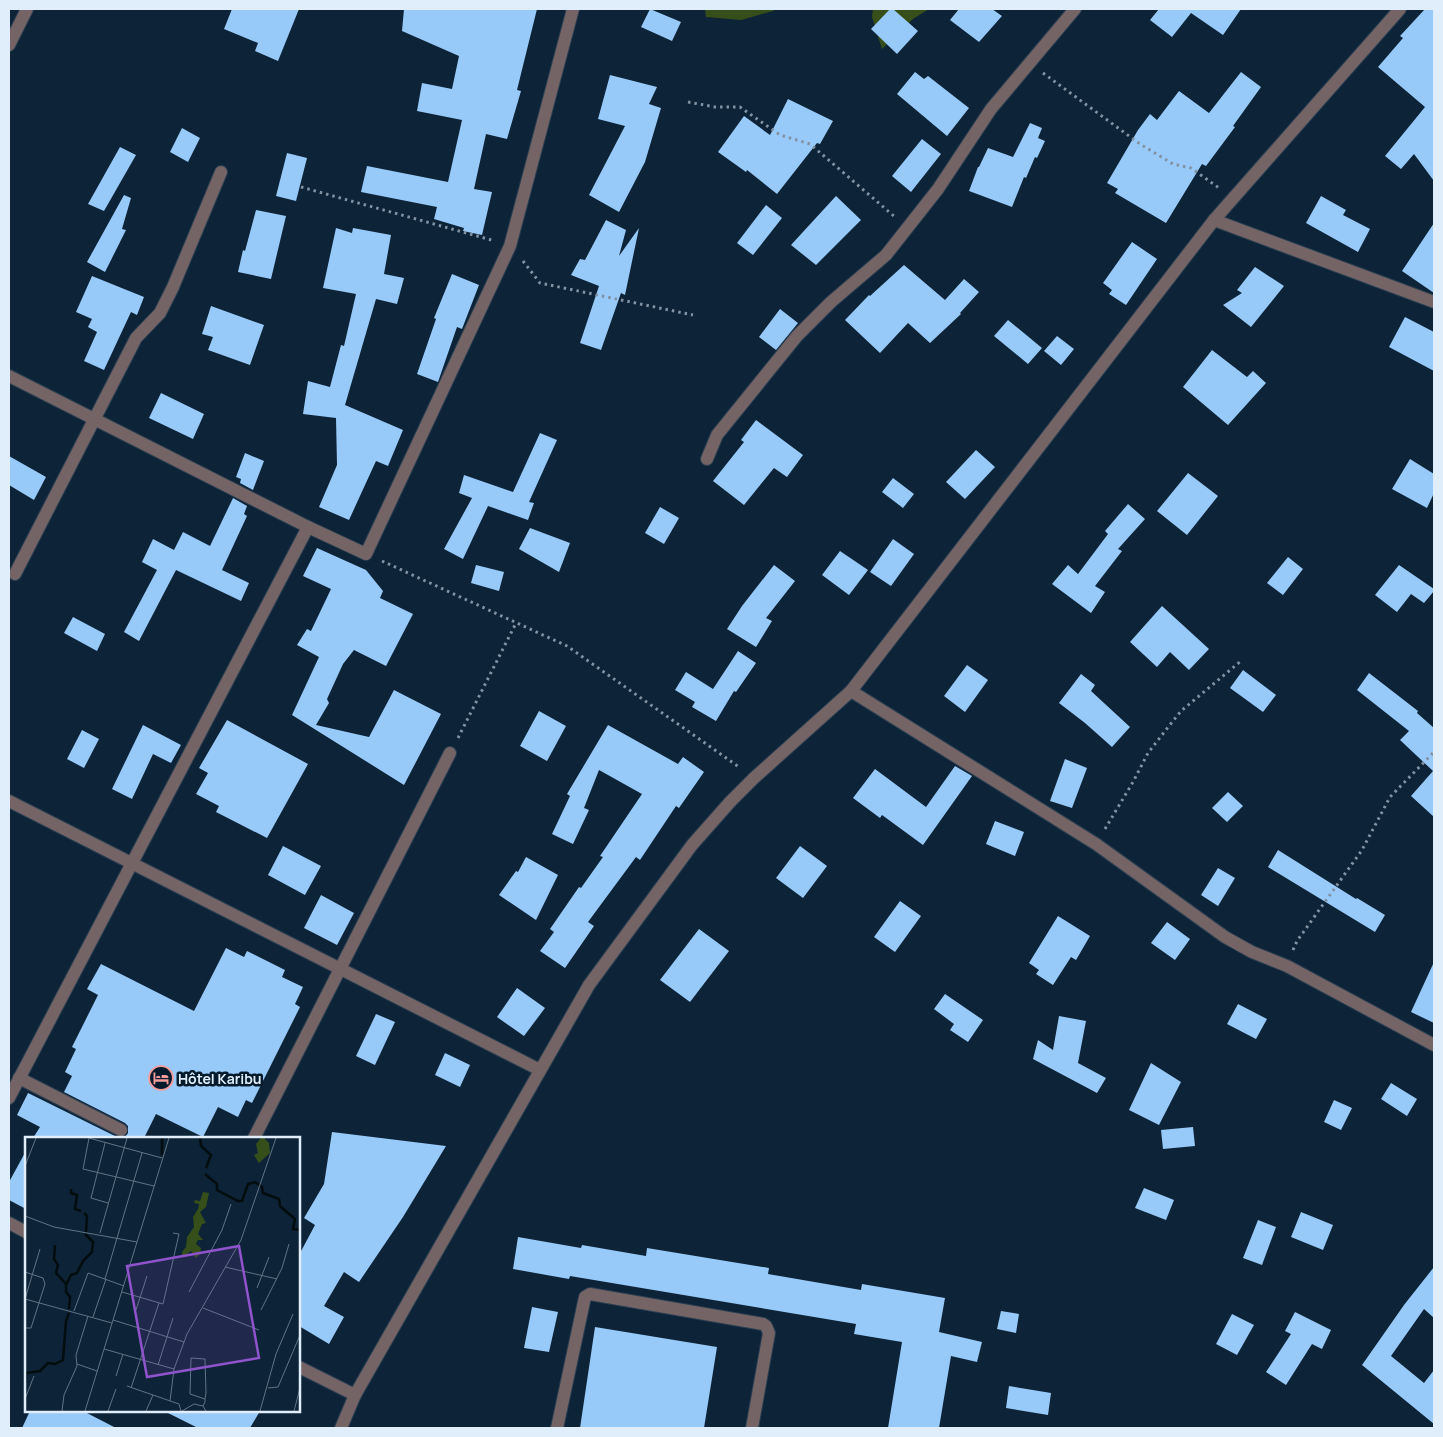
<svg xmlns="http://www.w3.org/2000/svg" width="1443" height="1437" viewBox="0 0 1443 1437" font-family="Manrope,sans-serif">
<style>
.forest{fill:#364e19}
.building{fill:#98caf9}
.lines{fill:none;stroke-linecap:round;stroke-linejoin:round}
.lane-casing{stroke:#2b3f52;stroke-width:14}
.street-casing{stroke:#2b3f52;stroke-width:14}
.path{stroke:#8192a2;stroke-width:3;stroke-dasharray:2.5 4;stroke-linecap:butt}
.lane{stroke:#746465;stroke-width:12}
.street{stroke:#746465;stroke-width:12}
.labels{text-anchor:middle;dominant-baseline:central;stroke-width:5;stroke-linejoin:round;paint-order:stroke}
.poi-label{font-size:14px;font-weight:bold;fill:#e0eefb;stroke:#041a2d;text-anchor:start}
.inset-river{fill:none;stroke:#030d0e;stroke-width:2.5}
.inset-road{fill:none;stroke:#617485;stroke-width:1}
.view{fill:#8f53cb;fill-opacity:0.15;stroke:#8f53cb;stroke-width:2.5}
.inset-edge{fill:none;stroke:#e0eefb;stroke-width:2.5}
</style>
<rect width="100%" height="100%" fill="#0d2337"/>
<g class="forest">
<path d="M 705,9 L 776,9 L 773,11 L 741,20 L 706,17 Z"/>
<path d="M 873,9 L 929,9 L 913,19 L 882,49 L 872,17 Z"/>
</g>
<g class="building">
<path d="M 232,9 L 299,9 L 278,61 L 255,51 L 258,43 L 224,29 Z"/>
<path d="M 404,9 L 537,9 L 517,90 L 521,91 L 507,139 L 486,134 L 474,189 L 492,192 L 482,235 L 463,231 L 464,228 L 434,219 L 437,207 L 361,192 L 367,166 L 448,182 L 462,120 L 417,111 L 422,83 L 452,89 L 459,56 L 402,31 Z"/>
<path d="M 650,9 L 681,22 L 672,41 L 641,27 Z"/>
<path d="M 890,9 L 893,9 L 918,31 L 897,54 L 871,29 Z"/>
<path d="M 959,9 L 992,9 L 1002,16 L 979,42 L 950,20 Z"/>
<path d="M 1159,9 L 1241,9 L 1223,35 L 1191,13 L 1172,37 L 1150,20 Z"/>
<path d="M 1425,9 L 1434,9 L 1434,181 L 1414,154 L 1401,169 L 1385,156 L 1425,107 L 1378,67 L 1403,38 L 1400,36 Z"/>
<path d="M 915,72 L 924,79 L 928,76 L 969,108 L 947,136 L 897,94 Z"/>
<path d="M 1241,72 L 1261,87 L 1233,126 L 1235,127 L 1206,166 L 1202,164 L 1166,223 L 1115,193 L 1118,189 L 1107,183 L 1138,130 L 1150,114 L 1157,120 L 1179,91 L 1209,113 Z"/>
<path d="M 610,75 L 657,87 L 649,104 L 661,108 L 645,162 L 619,212 L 589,195 L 625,126 L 598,119 Z"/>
<path d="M 788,99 L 833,121 L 820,144 L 817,143 L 777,194 L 747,170 L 746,172 L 718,152 L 744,116 L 770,135 Z"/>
<path d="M 1030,123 L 1042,128 L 1038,138 L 1045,141 L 1037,158 L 1035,157 L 1026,178 L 1024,177 L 1012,207 L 969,191 L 978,167 L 979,167 L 988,148 L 1013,157 Z"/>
<path d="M 182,128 L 200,138 L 188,162 L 170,152 Z"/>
<path d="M 922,139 L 941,154 L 911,192 L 892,176 Z"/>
<path d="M 120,147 L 136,155 L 104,211 L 88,204 Z"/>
<path d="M 287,153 L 307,158 L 296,201 L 276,196 Z"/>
<path d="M 124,195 L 131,198 L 122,229 L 126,230 L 105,272 L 87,262 Z"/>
<path d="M 836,196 L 861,220 L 816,265 L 791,245 Z"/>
<path d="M 1321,196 L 1346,210 L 1343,215 L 1370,229 L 1358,252 L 1306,223 Z"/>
<path d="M 766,205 L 782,218 L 753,255 L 737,243 Z"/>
<path d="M 256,210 L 286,216 L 271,279 L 238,272 L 243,250 L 245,251 Z"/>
<path d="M 606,220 L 626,230 L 619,256 L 639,228 L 625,295 L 621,293 L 601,350 L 580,343 L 599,286 L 571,275 L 580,259 L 585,260 Z"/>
<path d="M 1434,223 L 1434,293 L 1402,271 Z"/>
<path d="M 336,228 L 352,233 L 353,228 L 391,235 L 384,274 L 404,278 L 397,304 L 376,299 L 345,405 L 403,430 L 388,466 L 376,461 L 349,520 L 319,507 L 337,465 L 336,418 L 303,414 L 308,381 L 330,387 L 341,345 L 344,346 L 356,294 L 323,288 Z"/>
<path d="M 1132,242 L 1157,259 L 1126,305 L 1109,294 L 1112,290 L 1103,283 Z"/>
<path d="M 904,265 L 945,300 L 964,279 L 979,292 L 960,313 L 961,314 L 930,343 L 908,323 L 880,353 L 845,320 L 869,295 L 870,296 Z"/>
<path d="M 1255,267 L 1284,286 L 1251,327 L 1223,305 L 1242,293 L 1237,290 Z"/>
<path d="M 452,274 L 479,285 L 462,329 L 457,327 L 438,382 L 417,374 L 436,319 L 434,318 Z"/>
<path d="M 92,276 L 144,297 L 137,315 L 131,312 L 104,370 L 84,361 L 97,332 L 88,327 L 92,319 L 76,312 Z"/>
<path d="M 211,306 L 264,325 L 250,365 L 208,350 L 213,337 L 202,334 Z"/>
<path d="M 780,309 L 798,323 L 776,350 L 759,337 Z"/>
<path d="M 1405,317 L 1434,332 L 1434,371 L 1389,347 Z"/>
<path d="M 1008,320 L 1042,348 L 1028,364 L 994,336 Z"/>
<path d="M 1057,336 L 1074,349 L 1061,365 L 1044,351 Z"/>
<path d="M 1212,350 L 1247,377 L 1253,371 L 1266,383 L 1228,425 L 1183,387 Z"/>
<path d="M 161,393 L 204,414 L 193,439 L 149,418 Z"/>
<path d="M 756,420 L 803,455 L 787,477 L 774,468 L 744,505 L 713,481 L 744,442 L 741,440 Z"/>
<path d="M 540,433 L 557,440 L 529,502 L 534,503 L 528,520 L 488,506 L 463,559 L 444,549 L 472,498 L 459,493 L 464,475 L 513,492 Z"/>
<path d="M 976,450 L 995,467 L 965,499 L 946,482 Z"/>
<path d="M 245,453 L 264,461 L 253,490 L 240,483 L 241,479 L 236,477 Z"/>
<path d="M 9,456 L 46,477 L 34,500 L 9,485 Z"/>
<path d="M 1410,459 L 1434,474 L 1434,493 L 1427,508 L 1392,489 Z"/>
<path d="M 1188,473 L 1218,496 L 1187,535 L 1157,511 Z"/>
<path d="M 893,478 L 914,494 L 903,508 L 882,492 Z"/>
<path d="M 233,498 L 247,506 L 244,514 L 247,516 L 222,570 L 249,583 L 241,601 L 176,570 L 139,641 L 124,632 L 157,570 L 142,562 L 153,539 L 174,550 L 183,532 L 210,546 Z"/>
<path d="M 1128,504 L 1145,519 L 1118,549 L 1122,551 L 1095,586 L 1105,592 L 1091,613 L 1052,584 L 1068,565 L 1078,574 L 1108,534 L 1105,531 Z"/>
<path d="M 660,507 L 679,518 L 664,544 L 645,533 Z"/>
<path d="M 530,528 L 570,543 L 559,572 L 519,549 Z"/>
<path d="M 893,539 L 914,554 L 891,586 L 870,572 Z"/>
<path d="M 317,548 L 366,570 L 383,591 L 380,598 L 413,614 L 386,666 L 354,650 L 343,664 L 327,699 L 329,703 L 316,725 L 369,737 L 394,690 L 441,714 L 404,785 L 292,715 L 319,657 L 297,645 L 307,629 L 311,631 L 331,589 L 303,576 Z"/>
<path d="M 840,551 L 868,570 L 849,595 L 822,575 Z"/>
<path d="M 1288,557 L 1303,569 L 1283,595 L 1267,583 Z"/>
<path d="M 476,565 L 504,572 L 499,591 L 471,583 Z"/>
<path d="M 774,565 L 795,581 L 766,618 L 772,621 L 756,647 L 727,629 L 742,606 Z"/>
<path d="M 1399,565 L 1434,589 L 1434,591 L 1424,603 L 1411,594 L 1397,612 L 1375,595 Z"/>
<path d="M 1162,606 L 1209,649 L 1189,670 L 1170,652 L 1157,667 L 1130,642 Z"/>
<path d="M 73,617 L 105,634 L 97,651 L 64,633 Z"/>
<path d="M 738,651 L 756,663 L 736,692 L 734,691 L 716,721 L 692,707 L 695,702 L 675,690 L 686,672 L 713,689 Z"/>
<path d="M 967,665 L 988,680 L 965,712 L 944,696 Z"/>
<path d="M 1243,670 L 1276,695 L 1263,712 L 1230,688 Z"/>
<path d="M 1369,673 L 1418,711 L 1417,713 L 1434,728 L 1434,817 L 1411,796 L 1433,771 L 1400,740 L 1409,731 L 1357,690 Z"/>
<path d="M 1081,674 L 1095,685 L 1091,691 L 1130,727 L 1112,747 L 1085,723 L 1059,703 Z"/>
<path d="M 539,711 L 566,726 L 547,761 L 520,746 Z"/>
<path d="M 227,720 L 308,764 L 267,838 L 216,812 L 219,806 L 196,794 L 208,773 L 199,768 Z"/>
<path d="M 143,725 L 181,745 L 171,763 L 153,754 L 132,799 L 112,789 Z"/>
<path d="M 608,725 L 678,764 L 683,757 L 704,772 L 679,808 L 676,806 L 640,860 L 636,857 L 588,922 L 594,926 L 565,968 L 540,951 L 554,932 L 550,929 L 579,887 L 581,888 L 603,857 L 600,856 L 642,794 L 599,770 L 584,808 L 589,810 L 573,844 L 552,834 L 570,796 L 567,794 Z"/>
<path d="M 82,730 L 99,739 L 84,768 L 67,759 Z"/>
<path d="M 1065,759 L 1087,768 L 1072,808 L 1050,801 Z"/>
<path d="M 955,766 L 972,776 L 923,845 L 882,815 L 880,818 L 853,798 L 875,769 L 926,807 Z"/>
<path d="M 1228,792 L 1243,806 L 1227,822 L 1212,808 Z"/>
<path d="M 995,821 L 1024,832 L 1015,856 L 986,844 Z"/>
<path d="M 283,846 L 321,866 L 305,895 L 268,875 Z"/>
<path d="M 800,846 L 827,866 L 803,898 L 776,878 Z"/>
<path d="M 1278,850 L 1356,899 L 1357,898 L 1385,915 L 1375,932 L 1268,867 Z"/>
<path d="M 526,857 L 558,875 L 536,920 L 499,895 L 516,871 L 518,872 Z"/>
<path d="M 1218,868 L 1235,878 L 1218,906 L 1201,895 Z"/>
<path d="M 321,895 L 354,913 L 337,945 L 304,928 Z"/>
<path d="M 900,901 L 921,916 L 895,952 L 874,937 Z"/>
<path d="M 1058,916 L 1090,936 L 1076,960 L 1071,957 L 1053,985 L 1036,974 L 1039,970 L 1029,963 Z"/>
<path d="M 1167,922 L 1190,939 L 1175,960 L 1151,943 Z"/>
<path d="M 699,929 L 729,951 L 690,1002 L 660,980 Z"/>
<path d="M 226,948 L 244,957 L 247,951 L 285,970 L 282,977 L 303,987 L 295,1004 L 300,1007 L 252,1103 L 246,1100 L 238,1117 L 218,1107 L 203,1137 L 156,1114 L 144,1138 L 33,1138 L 40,1127 L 17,1115 L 28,1093 L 117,1137 L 125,1137 L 128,1133 L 128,1126 L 125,1123 L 64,1092 L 72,1076 L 65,1072 L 76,1049 L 72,1047 L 98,995 L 87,989 L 101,964 L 194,1011 Z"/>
<path d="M 1434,962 L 1434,1023 L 1411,1012 Z"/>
<path d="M 517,988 L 545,1008 L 524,1036 L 497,1017 Z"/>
<path d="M 945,994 L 983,1020 L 968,1042 L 950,1030 L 954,1024 L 934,1009 Z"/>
<path d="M 1238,1004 L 1267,1019 L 1256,1039 L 1227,1024 Z"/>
<path d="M 376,1014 L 395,1022 L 375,1065 L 356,1056 Z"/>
<path d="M 1059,1016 L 1086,1021 L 1078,1063 L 1106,1078 L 1097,1093 L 1033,1059 L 1038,1040 L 1053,1050 Z"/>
<path d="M 445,1053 L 470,1065 L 460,1087 L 435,1075 Z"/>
<path d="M 1151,1063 L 1181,1082 L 1159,1125 L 1129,1110 Z"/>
<path d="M 1391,1083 L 1417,1099 L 1407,1116 L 1381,1099 Z"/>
<path d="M 1334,1100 L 1352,1108 L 1341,1130 L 1324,1122 Z"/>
<path d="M 1193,1127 L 1195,1146 L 1163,1149 L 1161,1130 Z"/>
<path d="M 332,1132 L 446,1146 L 403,1217 L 359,1282 L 344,1272 L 324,1306 L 344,1317 L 329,1344 L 299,1326 L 299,1255 L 315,1225 L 304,1218 L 324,1184 Z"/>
<path d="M 26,1151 L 26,1209 L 9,1200 L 9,1182 Z"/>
<path d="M 1144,1188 L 1174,1200 L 1166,1220 L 1135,1208 Z"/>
<path d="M 1301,1212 L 1333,1225 L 1323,1250 L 1291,1237 Z"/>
<path d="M 1258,1220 L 1276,1227 L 1262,1265 L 1243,1258 Z"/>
<path d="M 518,1237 L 581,1248 L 582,1245 L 646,1256 L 647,1248 L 769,1268 L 768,1274 L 861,1290 L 862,1284 L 945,1298 L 939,1332 L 982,1342 L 977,1362 L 951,1356 L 939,1428 L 888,1428 L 902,1342 L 854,1334 L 856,1324 L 570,1276 L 569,1279 L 513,1269 Z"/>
<path d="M 1434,1267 L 1434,1318 L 1424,1309 L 1391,1356 L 1424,1383 L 1434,1370 L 1434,1424 L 1362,1365 L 1404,1305 Z"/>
<path d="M 532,1307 L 558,1312 L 549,1352 L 524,1348 Z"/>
<path d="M 1001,1311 L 1019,1314 L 1016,1333 L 997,1329 Z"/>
<path d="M 1295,1312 L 1331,1330 L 1322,1349 L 1312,1344 L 1286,1385 L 1266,1372 L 1291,1334 L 1285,1331 Z"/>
<path d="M 1232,1314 L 1254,1325 L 1237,1355 L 1216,1344 Z"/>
<path d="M 595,1327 L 717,1347 L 704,1428 L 580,1428 Z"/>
<path d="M 1009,1386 L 1051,1393 L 1048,1415 L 1006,1408 Z"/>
<path d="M 30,1411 L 83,1411 L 116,1428 L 22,1428 Z"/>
<path d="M 164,1411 L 260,1411 L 250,1428 L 198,1428 Z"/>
</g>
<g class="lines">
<g class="lane-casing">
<path id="lane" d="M 19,1078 L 121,1130"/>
</g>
<g class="street-casing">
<g id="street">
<path d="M 9,45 L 27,9"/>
<path d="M 1214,220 L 1434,302"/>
<path d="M 9,376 L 308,527 L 366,554 L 510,246 L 573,9"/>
<path d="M 707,459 L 717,435 L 797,336 L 831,302 L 886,255 L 938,189 L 991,109 L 1075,9"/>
<path d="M 15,574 L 136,338 L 160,313 L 173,287 L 221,172"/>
<path d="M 851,691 L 1096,844 L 1225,937 L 1252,952 L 1287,966 L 1434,1045"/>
<path d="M 9,801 L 540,1070"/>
<path d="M 9,1098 L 308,527"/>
<path d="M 254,1138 L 450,753"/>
<path d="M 9,1223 L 26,1232"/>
<path d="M 299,1367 L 355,1395"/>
<path d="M 341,1428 L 355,1395 L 589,985 L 692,845 L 730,802 L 754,778 L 851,691 L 1214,220 L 1400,9"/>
<path d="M 557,1428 L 585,1297 L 590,1294 L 763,1324 L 766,1326 L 769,1333 L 752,1428"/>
</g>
</g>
<g class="path">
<path d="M 1043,73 L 1140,144 L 1173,164 L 1191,168 L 1219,188"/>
<path d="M 688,102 L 715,107 L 740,107 L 780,135 L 810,144 L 895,217"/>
<path d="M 301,187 L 495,241"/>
<path d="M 523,261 L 540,283 L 693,315"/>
<path d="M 382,561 L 567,646 L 739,767"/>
<path d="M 458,738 L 516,623"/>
<path d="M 1105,829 L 1133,782 L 1148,753 L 1169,726 L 1181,711 L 1241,661"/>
<path d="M 1293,950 L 1297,941 L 1362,850 L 1390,797 L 1434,752"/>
</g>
<use href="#lane" class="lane"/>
<use href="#street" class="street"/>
</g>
<defs>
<g id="hotel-ring" transform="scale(1.25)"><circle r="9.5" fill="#041a2d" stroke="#f59b9a" stroke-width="1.5"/><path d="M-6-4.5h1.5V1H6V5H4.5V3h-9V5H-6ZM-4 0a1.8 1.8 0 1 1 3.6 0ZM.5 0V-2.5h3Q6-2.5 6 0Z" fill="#f59b9a"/></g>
</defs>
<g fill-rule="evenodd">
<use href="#hotel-ring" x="161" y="1078"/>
</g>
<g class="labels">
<g class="poi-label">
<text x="178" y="1078">Hôtel Karibu</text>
</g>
</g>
<g transform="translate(25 1137)">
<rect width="275" height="275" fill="#0d2337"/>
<path d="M 236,1 L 245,1 L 239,1 L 244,6 L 245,16 L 234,26 L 229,18 L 233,16 L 231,7 ZM 178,55 L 184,56 L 181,70 L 175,75 L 181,86 L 177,87 L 173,97 L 178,103 L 173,103 L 171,107 L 176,111 L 175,117 L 171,121 L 166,114 L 157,121 L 157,115 L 161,110 L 162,100 L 169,90 L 168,80 L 173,72 L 174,67 L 169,66 L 170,63 L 175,64 Z" fill="#364e19"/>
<path class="inset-river" d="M 175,1 L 176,9 L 186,18 L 181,31M 137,18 L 137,1M 180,37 L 192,47 L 192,53 L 213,64 L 217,64 L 223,47 L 230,45 L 237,50 L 238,56 L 254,62 L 255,69 L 270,82 L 268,92 L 275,93M 46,52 L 46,56 L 52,58 L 50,72 L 56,74M 59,76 L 62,79 L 61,95M 30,108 L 29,122 L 33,128 L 31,136 L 41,147 L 41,155 L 45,160 L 44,172M 41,148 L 46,138 L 52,136 L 58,124 L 67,115 L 68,105 L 60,97M 0,245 L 1,236 L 15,234 L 23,226 L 30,227 L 38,223 L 41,184 L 44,176"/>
<path class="inset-road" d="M 80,6 L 66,61 L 83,66M 0,29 L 11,1M 129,49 L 58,32 L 64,1 L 137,21M 0,79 L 29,90 L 112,105M 75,96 L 102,1M 200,130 L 252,142M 0,135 L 18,141 L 20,147 L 6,191 L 0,191M 80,142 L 117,16M 232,151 L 244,120M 97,155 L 138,167 L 154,97 L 148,96M 164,155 L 197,93 L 206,67M 0,162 L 87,186M 0,162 L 15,112M 178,171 L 234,193M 111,173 L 122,139M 236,173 L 257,131 L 264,107M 49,174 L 63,136 L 99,149M 68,180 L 81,142M 88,183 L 159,205M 79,212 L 149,232M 52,227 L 72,234M 133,228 L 148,181M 91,239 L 98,217M 102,249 L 154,267 L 156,274M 106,251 L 134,166M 243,251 L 253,250 L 275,198M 0,262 L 9,239M 145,264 L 149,232 L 162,197 L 216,103 L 251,1M 178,269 L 180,265 L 180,262 L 181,256 L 180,222 L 166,221 L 165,257 L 180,262M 37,274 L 39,258 L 52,229 L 51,218 L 63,179M 60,274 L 144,1M 83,274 L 91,252M 121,274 L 128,258M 157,274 L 169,267 L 178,269 L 181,274M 235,274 L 251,217 L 268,177M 269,274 L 275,251"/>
<path class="view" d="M 214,109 L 234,221 L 122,240 L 102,129 Z"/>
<rect width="275" height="275" class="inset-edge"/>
</g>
<rect width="1443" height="1437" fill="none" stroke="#e0eefb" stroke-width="20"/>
</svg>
